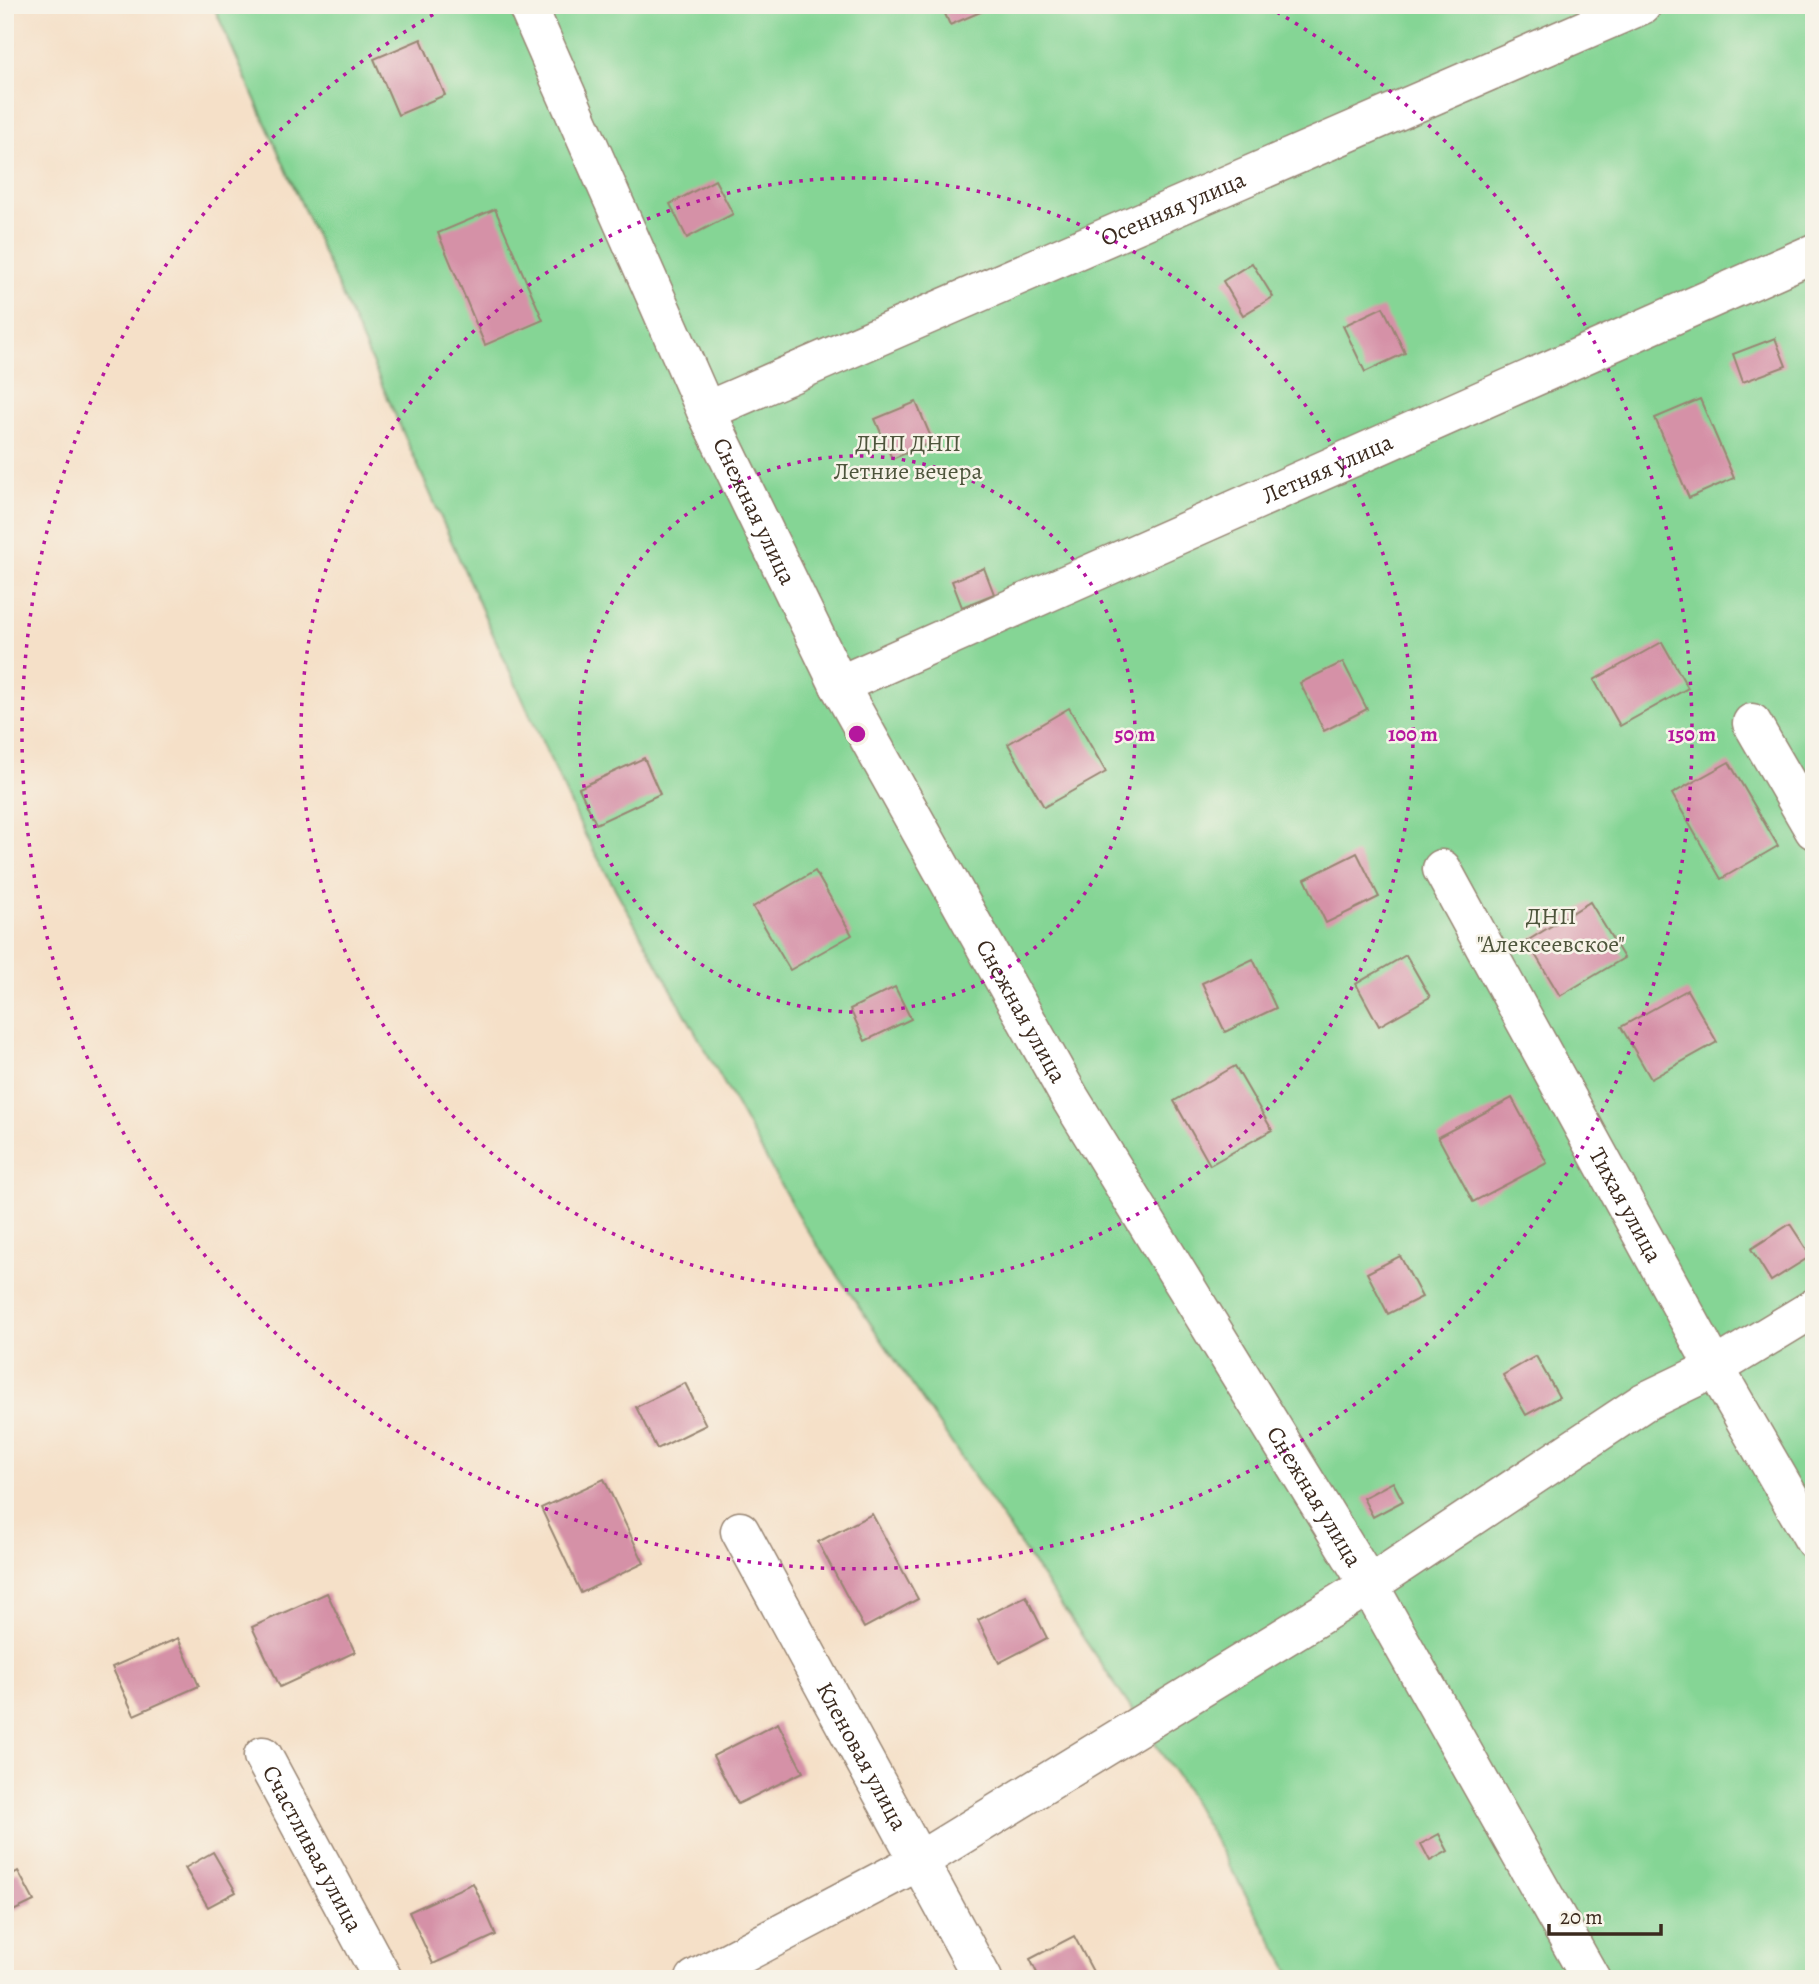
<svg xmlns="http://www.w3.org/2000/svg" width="1819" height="1984" viewBox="0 0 1819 1984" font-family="Alegreya,serif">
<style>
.green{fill:#85d595;stroke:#60805a;stroke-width:2}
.building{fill:#d591a7}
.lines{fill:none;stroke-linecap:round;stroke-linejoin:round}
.minor-casing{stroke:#988573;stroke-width:41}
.minor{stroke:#fff;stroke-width:38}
.ring{fill:none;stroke:#b5179e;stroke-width:3.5;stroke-dasharray:3.5 7}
.labels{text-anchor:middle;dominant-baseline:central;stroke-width:5;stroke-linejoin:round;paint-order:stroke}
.street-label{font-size:24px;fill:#3b2a1e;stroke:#f7f3e8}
.park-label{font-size:24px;fill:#4e553c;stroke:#f7f3e8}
.centre{fill:#b5179e;stroke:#f7f3e8;stroke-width:3.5}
.ring-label{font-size:21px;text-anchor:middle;font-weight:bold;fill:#b5179e;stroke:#f7f3e8;stroke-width:5;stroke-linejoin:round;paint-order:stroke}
</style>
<rect width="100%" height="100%" fill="#f7f3e8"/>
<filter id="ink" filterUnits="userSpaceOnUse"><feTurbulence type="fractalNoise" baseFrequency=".0143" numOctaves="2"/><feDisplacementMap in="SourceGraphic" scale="14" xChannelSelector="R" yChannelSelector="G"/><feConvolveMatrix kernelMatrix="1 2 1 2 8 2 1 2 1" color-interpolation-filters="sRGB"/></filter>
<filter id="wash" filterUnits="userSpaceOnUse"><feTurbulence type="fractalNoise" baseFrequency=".00686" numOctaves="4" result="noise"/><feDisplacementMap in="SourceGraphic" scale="28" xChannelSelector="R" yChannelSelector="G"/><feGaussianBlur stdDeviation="1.57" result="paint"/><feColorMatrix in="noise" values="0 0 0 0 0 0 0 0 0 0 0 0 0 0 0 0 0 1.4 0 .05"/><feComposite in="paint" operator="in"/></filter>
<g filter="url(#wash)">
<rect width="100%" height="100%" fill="#f5e0c8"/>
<path class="green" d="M 213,5 L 1814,5 L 1814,1979 L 1294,1979 L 1185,1788 L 801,1221 L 584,833 L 486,619 Z"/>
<g id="blocks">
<g class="building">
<path d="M 941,5 L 997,5 L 950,25 Z"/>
<path d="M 421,39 L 445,95 L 398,115 L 374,59 Z"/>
<path d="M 715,180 L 733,214 L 687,238 L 670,204 Z"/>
<path d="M 495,209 L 543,320 L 485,345 L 438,233 Z"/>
<path d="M 1252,263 L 1273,297 L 1243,315 L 1223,281 Z"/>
<path d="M 1383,307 L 1405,353 L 1365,372 L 1343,326 Z"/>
<path d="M 1775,338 L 1786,366 L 1743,382 L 1733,354 Z"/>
<path d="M 1700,399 L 1734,478 L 1689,498 L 1655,418 Z"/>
<path d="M 916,402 L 933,442 L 892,459 L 875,419 Z"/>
<path d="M 984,568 L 994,594 L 962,607 L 952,581 Z"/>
<path d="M 1662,642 L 1688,688 L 1620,726 L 1594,680 Z"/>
<path d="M 1343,662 L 1367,709 L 1324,731 L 1300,683 Z"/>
<path d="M 1069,708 L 1106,772 L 1044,807 L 1008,744 Z"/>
<path d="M 644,758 L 660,794 L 596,824 L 579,788 Z"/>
<path d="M 1729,762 L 1778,846 L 1721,879 L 1672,794 Z"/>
<path d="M 1357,853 L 1379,897 L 1326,923 L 1305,879 Z"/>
<path d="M 815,871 L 852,935 L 790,970 L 753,907 Z"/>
<path d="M 1590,902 L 1624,958 L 1560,996 L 1527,941 Z"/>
<path d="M 1406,955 L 1430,997 L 1379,1026 L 1356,984 Z"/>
<path d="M 1253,959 L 1276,1008 L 1225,1032 L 1202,983 Z"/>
<path d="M 895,987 L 911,1019 L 865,1041 L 850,1009 Z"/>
<path d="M 1687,990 L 1717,1042 L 1651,1079 L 1621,1027 Z"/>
<path d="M 1235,1066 L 1272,1130 L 1210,1165 L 1174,1101 Z"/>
<path d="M 1512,1098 L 1547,1163 L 1473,1202 L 1438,1137 Z"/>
<path d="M 1790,1224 L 1811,1256 L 1771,1281 L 1751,1249 Z"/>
<path d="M 1400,1256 L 1422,1297 L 1388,1314 L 1367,1273 Z"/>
<path d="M 1536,1356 L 1559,1397 L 1526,1415 L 1503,1375 Z"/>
<path d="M 685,1383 L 706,1425 L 657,1449 L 636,1407 Z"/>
<path d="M 604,1479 L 644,1563 L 581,1593 L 541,1508 Z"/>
<path d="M 1393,1482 L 1403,1501 L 1373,1517 L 1363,1498 Z"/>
<path d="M 872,1514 L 918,1599 L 864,1628 L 818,1542 Z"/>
<path d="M 327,1593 L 355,1652 L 280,1687 L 252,1627 Z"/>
<path d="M 1026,1596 L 1047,1638 L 999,1663 L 978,1620 Z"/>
<path d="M 178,1638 L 199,1686 L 134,1715 L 112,1667 Z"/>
<path d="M 778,1723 L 803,1772 L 738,1804 L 713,1756 Z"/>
<path d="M 1439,1834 L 1448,1851 L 1430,1861 L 1421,1844 Z"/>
<path d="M 213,1852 L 236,1892 L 208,1907 L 185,1868 Z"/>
<path d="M 18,1871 L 34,1901 L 5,1915 L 5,1878 Z"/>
<path d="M 473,1883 L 496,1935 L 433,1964 L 409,1912 Z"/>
<path d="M 1074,1936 L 1097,1979 L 1040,1979 L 1030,1959 Z"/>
</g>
</g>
</g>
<g filter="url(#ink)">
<use href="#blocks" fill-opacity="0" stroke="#988573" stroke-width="2"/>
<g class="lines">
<g class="minor-casing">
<g id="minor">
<path id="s1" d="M 527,5 L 706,411 L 839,685 L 1070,1098 L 1369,1585 L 1591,1979"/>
<path id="s2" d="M 706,411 L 1642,5"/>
<path id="s3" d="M 839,685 L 1814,253"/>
<path d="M 1752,723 L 1814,830"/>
<path id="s4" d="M 1442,869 L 1715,1368 L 1814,1540"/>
<path id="s5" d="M 740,1531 L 983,1979"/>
<path id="s6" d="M 263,1756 L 383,1979"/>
<path d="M 695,1979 L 919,1861 L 1369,1585 L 1644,1402 L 1715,1368 L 1814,1308"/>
</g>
</g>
<use href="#minor" class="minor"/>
</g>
</g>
<g class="ring">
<circle cx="857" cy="734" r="278"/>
<circle cx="857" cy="734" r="556"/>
<path d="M1268 7A835 835 0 1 1 446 7"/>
</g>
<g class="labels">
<g class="street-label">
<text stroke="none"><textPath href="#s2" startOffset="509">Осенняя улица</textPath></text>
<text stroke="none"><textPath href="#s3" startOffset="534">Летняя улица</textPath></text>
<text stroke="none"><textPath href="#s1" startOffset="555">Снежная улица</textPath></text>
<text stroke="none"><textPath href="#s1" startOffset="1122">Снежная улица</textPath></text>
<text stroke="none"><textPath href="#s4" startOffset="383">Тихая улица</textPath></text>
<text stroke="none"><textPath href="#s1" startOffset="1689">Снежная улица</textPath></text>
<text stroke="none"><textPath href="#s5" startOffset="256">Кленовая улица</textPath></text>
<text stroke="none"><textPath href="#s6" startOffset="105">Счастливая улица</textPath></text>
</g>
<g class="park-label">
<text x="908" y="443">ДНП ДНП<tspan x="908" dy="28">Летние вечера</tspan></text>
<text x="1551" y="916">ДНП<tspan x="1551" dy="28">"Алексеевское"</tspan></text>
</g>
</g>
<circle cx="857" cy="734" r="10" class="centre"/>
<g class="ring-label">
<text x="1135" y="741">50 m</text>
<text x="1413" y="741">100 m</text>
<text x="1692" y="741">150 m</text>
</g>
<rect width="1819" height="1984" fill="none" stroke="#f7f3e8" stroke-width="28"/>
<path d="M1549 1924v10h112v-10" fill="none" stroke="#3b2a1e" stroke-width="3.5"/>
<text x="1560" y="1924" font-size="21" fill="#3b2a1e" stroke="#f7f3e8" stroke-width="5" paint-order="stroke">20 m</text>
</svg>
